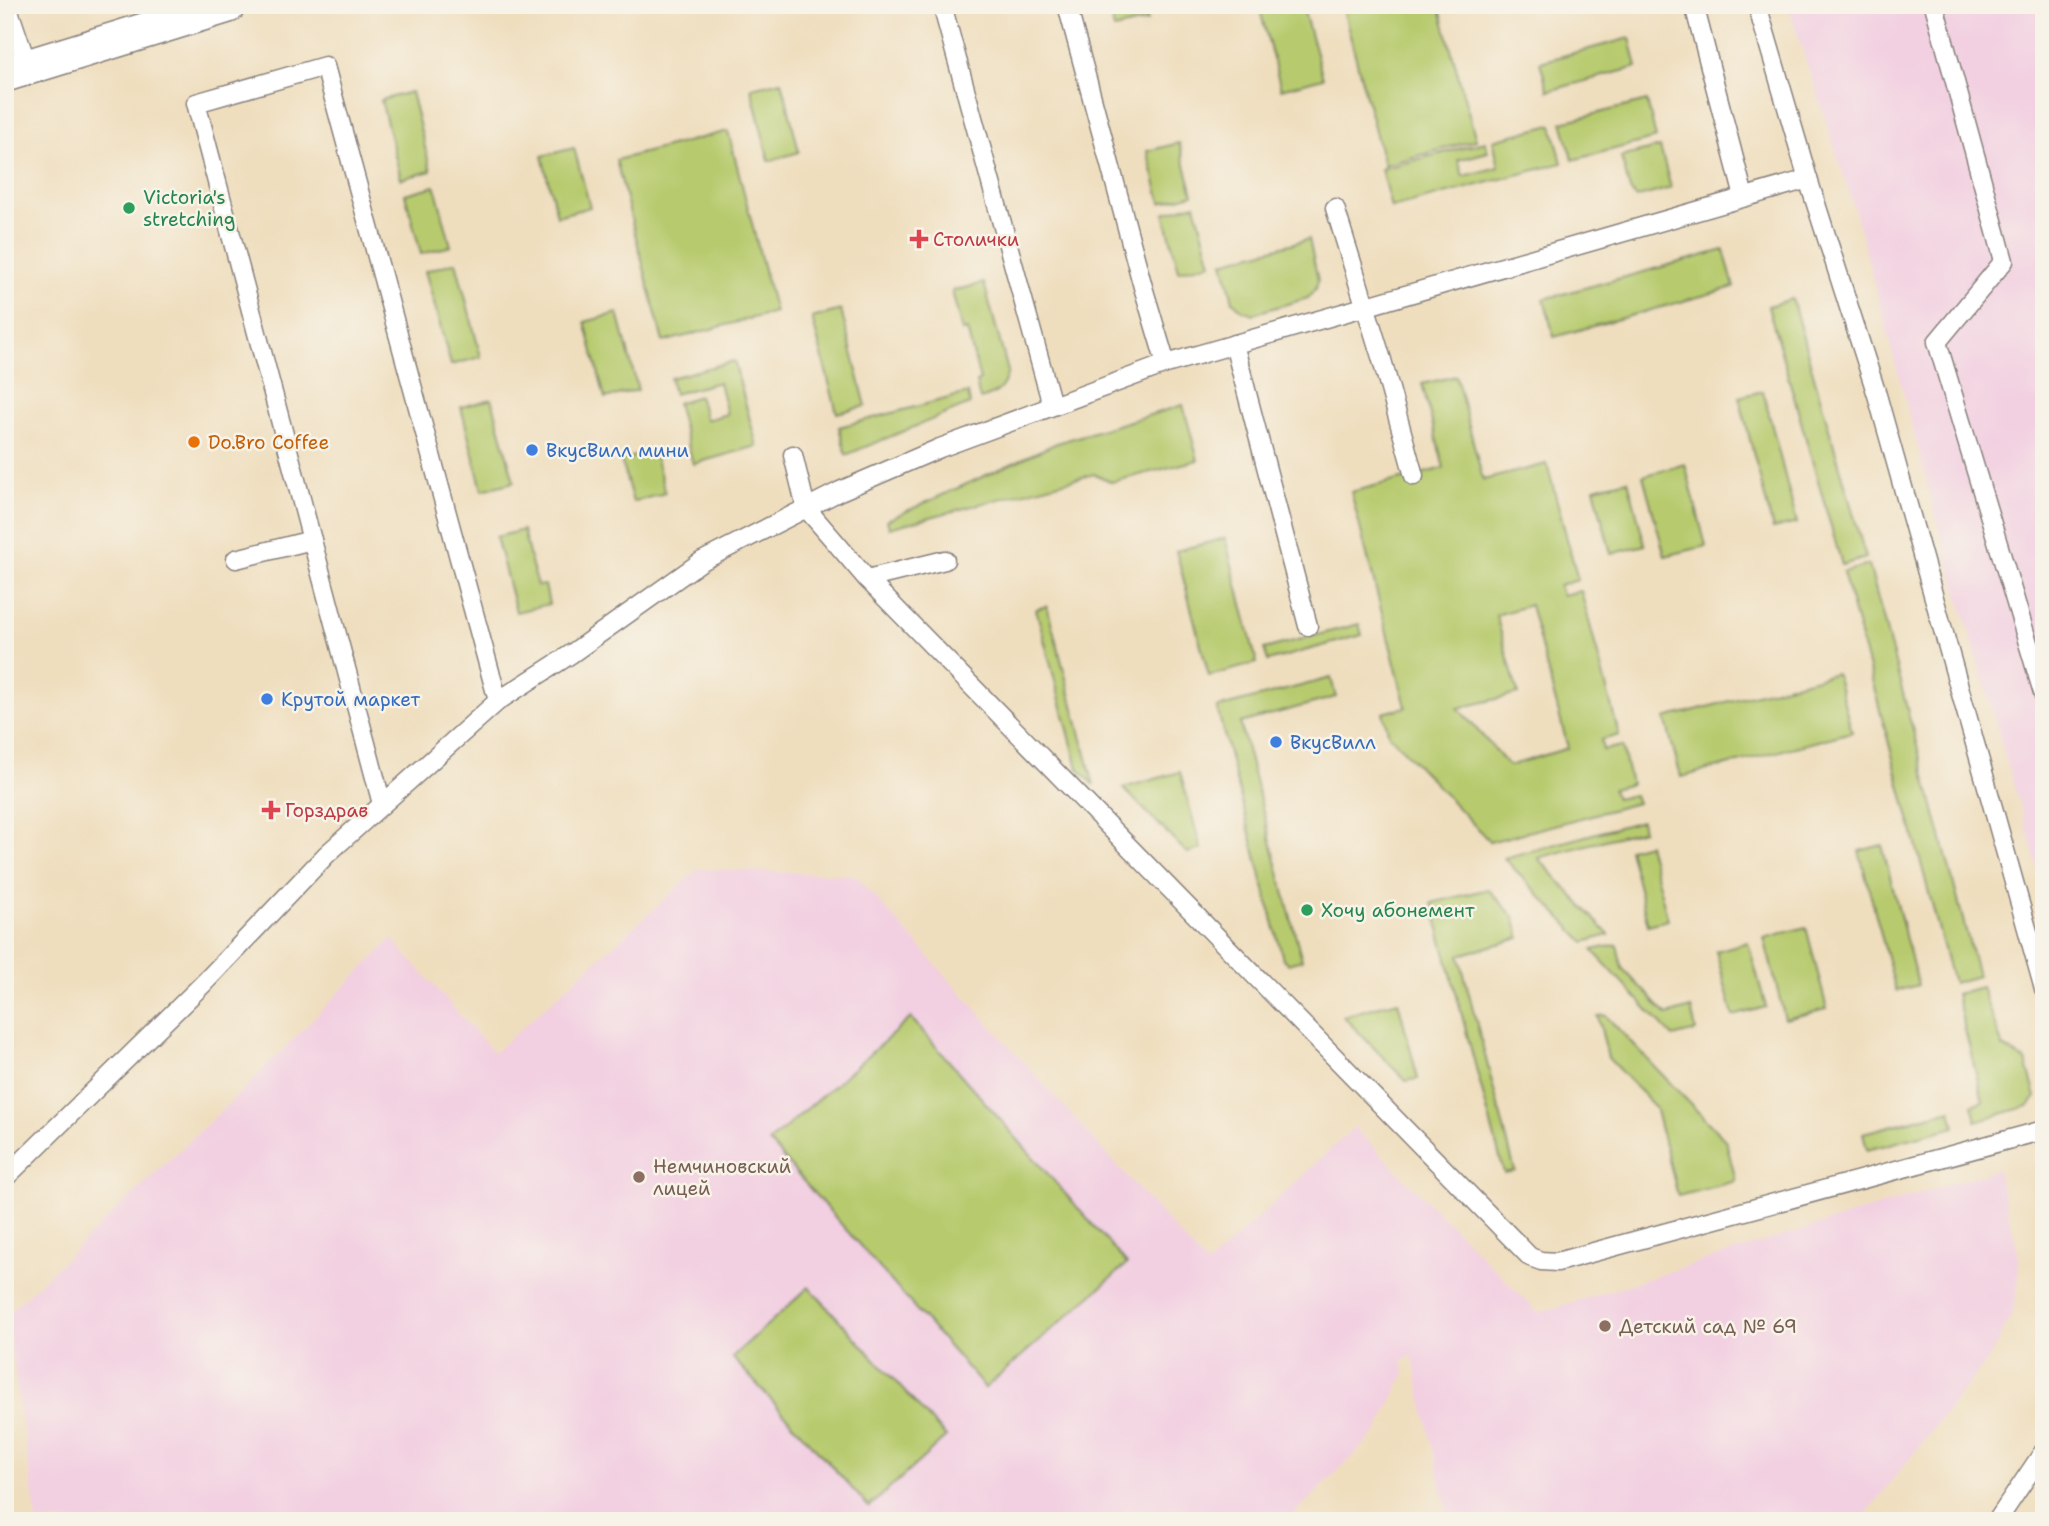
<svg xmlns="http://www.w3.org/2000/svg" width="2049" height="1526" viewBox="0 0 2049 1526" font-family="'Shantell Sans',sans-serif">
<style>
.built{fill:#f2cfe1}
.green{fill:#b7cb6e;stroke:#6c7654;stroke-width:2;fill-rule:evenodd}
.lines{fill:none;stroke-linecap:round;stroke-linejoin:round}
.lane-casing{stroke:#88807c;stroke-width:21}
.street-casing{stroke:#88807c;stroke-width:38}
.lane{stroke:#fff;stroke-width:18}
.street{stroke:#fff;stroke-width:35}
.leisure-dot{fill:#2e9e5b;stroke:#f7f3e8;stroke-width:2.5}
.health-dot{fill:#e0444e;stroke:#f7f3e8;stroke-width:2.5}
.food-dot{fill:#e8710a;stroke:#f7f3e8;stroke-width:2.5}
.shop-dot{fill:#3f7fe0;stroke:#f7f3e8;stroke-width:2.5}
.education-dot{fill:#8d6e63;stroke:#f7f3e8;stroke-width:2.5}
.labels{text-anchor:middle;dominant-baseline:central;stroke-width:5;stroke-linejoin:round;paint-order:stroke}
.leisure-label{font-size:19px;fill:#27864d;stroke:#f7f3e8;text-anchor:start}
.health-label{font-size:19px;fill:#be3a42;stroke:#f7f3e8;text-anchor:start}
.food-label{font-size:19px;fill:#c56008;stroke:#f7f3e8;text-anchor:start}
.shop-label{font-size:19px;fill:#366cbe;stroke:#f7f3e8;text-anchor:start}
.education-label{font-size:19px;fill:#785e54;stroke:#f7f3e8;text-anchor:start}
</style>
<rect width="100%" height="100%" fill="#f7f3e8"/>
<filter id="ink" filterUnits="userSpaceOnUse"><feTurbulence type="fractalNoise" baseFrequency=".0143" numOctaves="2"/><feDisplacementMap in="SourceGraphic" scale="14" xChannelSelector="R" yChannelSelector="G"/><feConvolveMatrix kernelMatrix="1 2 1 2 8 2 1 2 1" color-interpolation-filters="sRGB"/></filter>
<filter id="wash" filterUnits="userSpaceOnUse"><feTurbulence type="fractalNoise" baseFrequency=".00686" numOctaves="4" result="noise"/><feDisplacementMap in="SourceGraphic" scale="28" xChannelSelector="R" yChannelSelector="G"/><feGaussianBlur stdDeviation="1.57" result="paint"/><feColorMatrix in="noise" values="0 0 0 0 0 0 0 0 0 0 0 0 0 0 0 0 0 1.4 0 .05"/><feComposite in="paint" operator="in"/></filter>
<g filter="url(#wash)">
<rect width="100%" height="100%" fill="#efdebe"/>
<g class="built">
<path d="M 1788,5 L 2044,5 L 2044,890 L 1937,520 L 1855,211 Z"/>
<path d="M 698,869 L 855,875 L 1207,1265 L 1354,1127 L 1538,1313 L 1997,1169 L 2019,1256 L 2018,1287 L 2013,1312 L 1989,1358 L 1860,1521 L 1449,1521 L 1412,1355 L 1402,1362 L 1405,1373 L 1377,1432 L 1287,1521 L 37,1521 L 6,1315 L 245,1088 L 392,939 L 494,1053 Z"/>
</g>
<g class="green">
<path d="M 1108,5 L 1143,5 L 1147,21 L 1114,29 Z"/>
<path d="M 1280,5 L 1302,5 L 1323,78 L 1281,89 L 1260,10 Z"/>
<path d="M 1342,5 L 1439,5 L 1476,140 L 1384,165 Z"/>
<path d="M 1630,38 L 1637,67 L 1548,91 L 1540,62 Z"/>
<path d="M 782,81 L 799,152 L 769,161 L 751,88 Z"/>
<path d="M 411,92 L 431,171 L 401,179 L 381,100 Z"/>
<path d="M 1647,101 L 1656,138 L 1573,160 L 1562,122 Z"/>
<path d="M 1552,125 L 1562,163 L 1391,208 L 1381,169 L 1485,142 L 1488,152 L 1458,160 L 1463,176 L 1499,167 L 1493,140 Z"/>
<path d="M 728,131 L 775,312 L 663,342 L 616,160 Z"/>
<path d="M 1179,143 L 1193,194 L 1161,203 L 1147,151 Z"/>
<path d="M 1660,147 L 1671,188 L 1635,198 L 1630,190 L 1621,157 Z"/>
<path d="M 574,148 L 590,207 L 557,216 L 542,156 Z"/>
<path d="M 435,186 L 451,246 L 421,254 L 405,194 Z"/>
<path d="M 1195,204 L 1211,263 L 1179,271 L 1164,213 Z"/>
<path d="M 1309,239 L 1318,280 L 1316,289 L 1308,298 L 1259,312 L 1253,314 L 1242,310 L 1233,301 L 1223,262 Z"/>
<path d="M 1724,250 L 1734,287 L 1554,337 L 1544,299 Z"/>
<path d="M 456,262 L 481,357 L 451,365 L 425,271 Z"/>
<path d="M 984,283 L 1008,371 C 1004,388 998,394 980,399 L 976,382 L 980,380 L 967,330 L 962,331 L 952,291 Z"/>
<path d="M 1792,299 L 1866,558 L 1842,565 L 1768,306 Z"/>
<path d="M 841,310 L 866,406 L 837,413 L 812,318 Z"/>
<path d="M 618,313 L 638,390 L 605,398 L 585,322 Z"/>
<path d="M 734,361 L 757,446 L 693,464 L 677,403 L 699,396 L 706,420 L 727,414 L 719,382 L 674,394 L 670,378 Z"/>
<path d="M 1456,376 L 1483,480 L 1547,464 L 1578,580 L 1559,585 L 1562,595 L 1581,591 L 1619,735 L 1601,740 L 1603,750 L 1622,746 L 1631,784 L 1613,789 L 1616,799 L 1634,795 L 1637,803 L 1490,842 L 1389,735 L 1383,713 L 1406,707 L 1351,492 L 1444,468 L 1422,384 ZM 1530,605 L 1568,748 L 1509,766 L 1458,708 L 1518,694 L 1496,615 Z"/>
<path d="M 1763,391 L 1797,523 L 1773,529 L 1739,397 Z"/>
<path d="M 968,393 L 970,404 L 846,455 L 839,427 Z"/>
<path d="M 492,399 L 514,482 L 482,490 L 461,407 Z"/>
<path d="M 1183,405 L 1198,460 L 1112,482 L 1094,474 L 889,528 L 887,520 L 1057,443 Z"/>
<path d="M 654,451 L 665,493 L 633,502 L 621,460 Z"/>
<path d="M 1685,464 L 1706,546 L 1665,556 L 1643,476 Z"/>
<path d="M 1628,480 L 1645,545 L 1611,554 L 1594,488 Z"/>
<path d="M 523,530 L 537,586 L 545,585 L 549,604 L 516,612 L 496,537 Z"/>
<path d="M 1225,538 L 1257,663 L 1209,676 L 1176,551 Z"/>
<path d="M 1869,565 L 1978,976 L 1953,983 L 1843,572 Z"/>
<path d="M 1047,606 L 1094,785 L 1078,768 L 1036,609 Z"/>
<path d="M 1359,624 L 1362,635 L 1268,661 L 1264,649 Z"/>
<path d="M 1836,673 L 1852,732 L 1681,777 L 1665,718 Z"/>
<path d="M 1331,678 L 1336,697 L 1240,723 L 1302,960 L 1288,964 L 1283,959 L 1217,708 Z"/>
<path d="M 1180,772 L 1201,849 L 1187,853 L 1123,788 Z"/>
<path d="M 1641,821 L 1643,830 L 1538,858 L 1609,935 L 1584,942 L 1504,858 Z"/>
<path d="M 1648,844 L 1668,920 L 1648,925 L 1629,849 Z"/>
<path d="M 1882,845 L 1918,985 L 1896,991 L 1859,851 Z"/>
<path d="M 1488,889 L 1514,917 L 1520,938 L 1459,955 L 1515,1171 L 1504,1173 L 1432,903 Z"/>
<path d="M 1806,927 L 1827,1009 L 1785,1019 L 1764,938 Z"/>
<path d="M 1748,942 L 1766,1007 L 1733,1016 L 1716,951 Z"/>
<path d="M 1617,945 L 1622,968 L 1667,1015 L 1691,1008 L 1696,1031 L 1673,1037 L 1592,950 Z"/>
<path d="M 1981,987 L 2003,1047 L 2026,1061 L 2036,1097 L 2029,1106 L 1976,1121 L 1972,1105 L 1983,1101 L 1956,994 Z"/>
<path d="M 1398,1001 L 1418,1079 L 1406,1081 L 1343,1016 Z"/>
<path d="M 1605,1015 L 1726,1141 L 1736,1181 L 1678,1196 L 1655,1107 L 1608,1058 L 1598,1016 Z"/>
<path d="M 911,1018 L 1127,1264 L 985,1388 L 769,1142 Z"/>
<path d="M 1951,1110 L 1955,1127 L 1867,1150 L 1863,1133 Z"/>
<path d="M 809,1287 L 946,1437 L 869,1507 L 732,1357 Z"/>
</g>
</g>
<g filter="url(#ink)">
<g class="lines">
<g class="lane-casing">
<g id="lane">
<path d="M 7,5 L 28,67"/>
<path d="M 942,5 L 1052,405"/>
<path d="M 1067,5 L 1143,287 L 1166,364"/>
<path d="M 1694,5 L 1744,197"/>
<path d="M 1934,5 L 2004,261 L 1937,342 L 2044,696"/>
<path d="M 1808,179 L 1877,395 L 2044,989"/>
<path d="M 1335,208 L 1382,360 L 1414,476"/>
<path d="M 1234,344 L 1308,626"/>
<path d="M 793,455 L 806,508 L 867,579 L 1530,1257 L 1541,1261 L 1557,1262 L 2044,1130"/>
<path d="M 236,559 L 312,540"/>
<path d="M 867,579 L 945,560"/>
<path d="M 382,804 L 196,103 L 325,66 L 498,701 L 571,654 L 702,561 L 840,491 L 940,448 L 1166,364 L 1808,179 L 1757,5"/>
<path d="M 5,1178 L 203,984 L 327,854 L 498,701"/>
<path d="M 1997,1521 L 2044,1451"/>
</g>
</g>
<g class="street-casing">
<path id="street" d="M 5,74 L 228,5"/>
</g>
<use href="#lane" class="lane"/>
<use href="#street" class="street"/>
</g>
</g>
<g class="leisure-dot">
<circle cx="129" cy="208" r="7"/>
<circle cx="1307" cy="910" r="7"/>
</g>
<g class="health-dot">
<path d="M915.5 228.5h7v7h7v7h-7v7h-7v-7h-7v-7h7z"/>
<path d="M267.5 799.5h7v7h7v7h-7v7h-7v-7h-7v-7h7z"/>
</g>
<circle class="food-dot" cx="194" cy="442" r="7"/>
<g class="shop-dot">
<circle cx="532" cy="450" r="7"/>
<circle cx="267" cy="699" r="7"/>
<circle cx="1276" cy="742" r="7"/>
</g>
<g class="education-dot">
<circle cx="639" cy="1177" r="7"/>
<circle cx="1605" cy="1326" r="7"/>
</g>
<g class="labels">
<g class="leisure-label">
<text x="143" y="197">Victoria's<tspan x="143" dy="22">stretching</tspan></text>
<text x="1321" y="910">Хочу абонемент</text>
</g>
<g class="health-label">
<text x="933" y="239">Столички</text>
<text x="285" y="810">Горздрав</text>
</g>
<g class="food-label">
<text x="208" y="442">Do.Bro Coffee</text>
</g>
<g class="shop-label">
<text x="546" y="450">ВкусВилл мини</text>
<text x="281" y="699">Крутой маркет</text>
<text x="1290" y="742">ВкусВилл</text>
</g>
<g class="education-label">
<text x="653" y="1166">Немчиновский<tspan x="653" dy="22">лицей</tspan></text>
<text x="1619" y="1326">Детский сад № 69</text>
</g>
</g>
<rect width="2049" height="1526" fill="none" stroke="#f7f3e8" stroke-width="28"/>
</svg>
